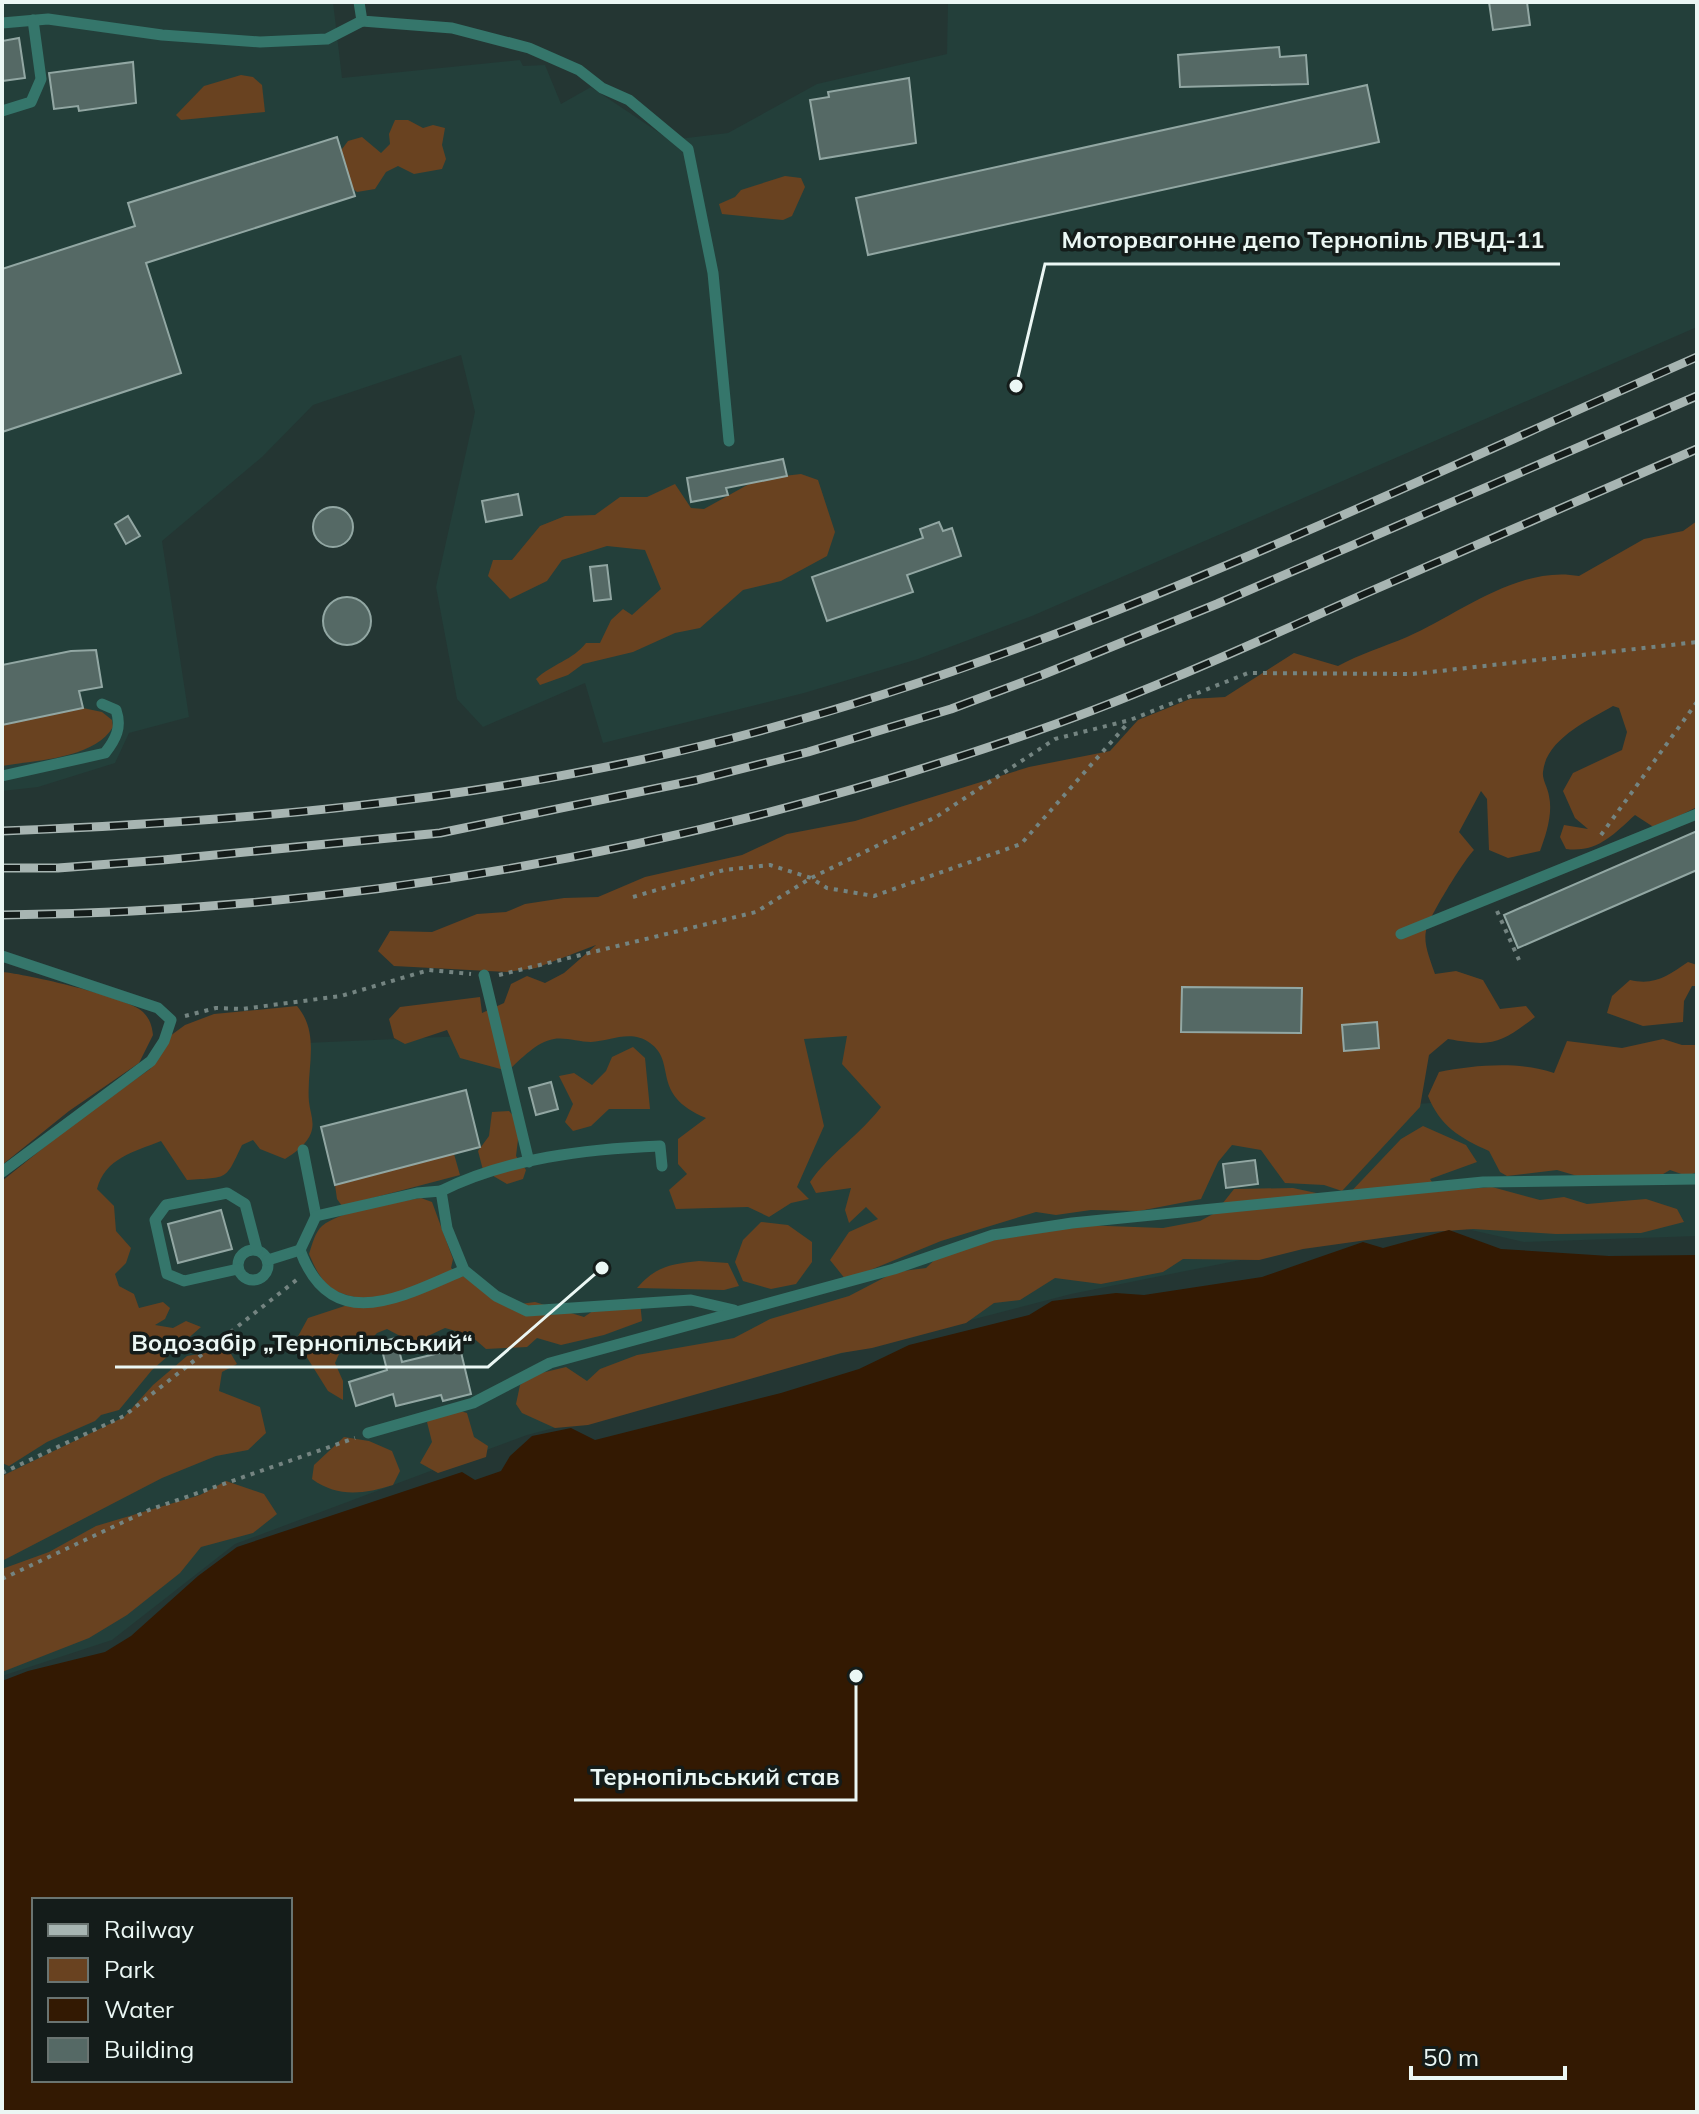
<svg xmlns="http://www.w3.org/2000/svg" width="1699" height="2114" viewBox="0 0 1699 2114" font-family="Mulish,sans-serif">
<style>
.built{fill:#233f3a}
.green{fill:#694220}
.water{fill:#331902;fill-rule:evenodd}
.building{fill:#556965;stroke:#92a7a3;stroke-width:2}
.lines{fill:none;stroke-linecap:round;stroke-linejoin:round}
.path{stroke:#748481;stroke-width:4;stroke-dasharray:4 6;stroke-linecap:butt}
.service{stroke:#35766b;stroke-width:11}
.rail-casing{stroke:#a7b5b2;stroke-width:9}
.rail{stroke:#141c1a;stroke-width:6;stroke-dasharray:18;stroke-linecap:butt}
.leader{fill:none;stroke:#ebf7f4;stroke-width:3}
.callout-dot{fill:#ebf7f4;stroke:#141c1a;stroke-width:3}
.callout-label{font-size:24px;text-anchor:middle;font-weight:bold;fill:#ebf7f4;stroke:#141c1a;stroke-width:7;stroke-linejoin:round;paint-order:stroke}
</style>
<rect width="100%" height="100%" fill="#243633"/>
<g class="built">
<path d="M 2,2 L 333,2 L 342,78 L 520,60 L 523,66 L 545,65 L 561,104 L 591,87 L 670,140 L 728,133 L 817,84 L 947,54 L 948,2 L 1697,2 L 1697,327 L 1032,616 L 918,659 L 804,693 L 603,743 L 585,683 L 483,727 L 457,699 L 436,587 L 475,412 L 461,355 L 313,405 L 262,457 L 162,541 L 189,717 L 129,733 L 115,763 L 38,787 L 2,791 Z"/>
<path d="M 1112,907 L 1162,1124 L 1697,1082 L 1697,1236 L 1524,1242 L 1449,1225 L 1360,1236 L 1071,1294 L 527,1435 L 235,1544 L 112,1640 L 2,1676 L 2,1218 L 236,1046 L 673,1027 Z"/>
</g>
<g class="green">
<path d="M 241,75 L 253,77 L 262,85 L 265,112 L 181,120 L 176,115 L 204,86 Z"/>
<path d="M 395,120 L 408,120 L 423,128 L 433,125 L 445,128 L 442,145 L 446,159 L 442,169 L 414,174 L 398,166 L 386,172 L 375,189 L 357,192 L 344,181 L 339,153 L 348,141 L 362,137 L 381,153 L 390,144 L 389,134 Z"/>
<path d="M 785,176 L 801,178 L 805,187 L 792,216 L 783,220 L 722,214 L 719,204 L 735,197 L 741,190 Z"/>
<path d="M 801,474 L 818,480 L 835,532 L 827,556 L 781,581 L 743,590 L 700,628 L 675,633 L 633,652 L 583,664 L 568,675 L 540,685 L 536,679 C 552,664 573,660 586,643 L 600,643 L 611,620 L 623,609 L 632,615 L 661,589 L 645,550 L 607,546 L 562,560 L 547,581 L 510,599 L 488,576 L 493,560 L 512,560 L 540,526 L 565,516 L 595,515 L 620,497 L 647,497 L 675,484 L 691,508 L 704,509 L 758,479 Z"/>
<path d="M 1697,521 L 1697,807 L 1655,828 L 1635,815 C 1613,835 1597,853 1566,849 L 1560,837 L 1564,825 L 1588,829 L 1575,818 L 1563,791 L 1573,773 L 1622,750 L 1627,732 L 1619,708 L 1613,706 C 1589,720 1546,739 1543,772 C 1542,780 1548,788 1549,796 C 1553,814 1546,835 1540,851 L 1508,858 L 1489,850 L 1487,799 L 1481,791 L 1459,832 L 1474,850 C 1464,860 1428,918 1426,931 C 1423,944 1431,962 1435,974 L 1456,971 L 1483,980 L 1500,1009 L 1526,1006 L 1535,1017 C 1500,1044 1493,1047 1448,1039 L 1429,1055 L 1420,1107 L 1342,1191 L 1324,1185 L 1285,1183 L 1261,1150 L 1232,1145 L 1218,1162 L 1201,1199 L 1139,1211 L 1091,1210 L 1056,1215 L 1036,1212 L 941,1241 L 846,1280 L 830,1260 L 849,1232 L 878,1219 L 866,1207 L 849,1223 L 845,1210 L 851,1188 L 816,1193 L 810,1182 C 830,1153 860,1135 881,1107 L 842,1064 L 847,1036 L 804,1039 L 824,1126 L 797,1187 L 809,1199 L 791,1203 L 769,1217 L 748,1207 L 676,1209 L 669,1190 L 687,1174 L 678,1164 L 678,1139 L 706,1118 C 649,1094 678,1063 650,1043 C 631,1029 610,1041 591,1042 C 579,1042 565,1037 554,1039 C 536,1042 521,1059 508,1071 L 460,1058 L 447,1030 L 405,1044 L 394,1038 L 389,1019 L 400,1007 L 480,997 L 482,1013 L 504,1003 L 511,984 L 527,976 L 545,983 L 564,973 L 596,945 L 536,968 L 507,972 L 394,966 L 378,951 L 390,931 L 432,932 L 477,914 L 506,912 L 525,904 L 564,898 L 598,897 L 645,877 L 742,855 L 787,834 L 855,821 L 1029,767 L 1110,751 L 1138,720 L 1190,699 L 1225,697 L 1294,653 L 1338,666 C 1360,654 1383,647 1407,637 C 1459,614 1519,565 1579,576 L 1644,539 L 1683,531 Z"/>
<path d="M 83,708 L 102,712 L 112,720 L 113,727 C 94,759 36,760 2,766 L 2,725 Z"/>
<path d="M 1688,962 L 1697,965 L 1697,986 L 1692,986 L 1684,1001 L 1683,1022 L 1643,1026 L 1607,1013 L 1612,996 L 1630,980 C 1655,986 1669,975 1688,962 Z"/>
<path d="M 2,972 C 26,974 128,997 143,1012 C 150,1019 152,1026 153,1035 L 139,1063 L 69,1111 L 2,1165 Z"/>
<path d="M 297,1006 C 321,1034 306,1070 309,1102 C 310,1112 315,1122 311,1133 C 307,1144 295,1153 285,1159 L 260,1149 L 253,1140 L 242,1145 C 225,1181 229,1177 187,1180 L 161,1141 C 134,1152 105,1158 97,1189 L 114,1206 L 116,1231 L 131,1248 L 126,1263 L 115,1274 L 119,1286 L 134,1294 L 139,1308 L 163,1302 L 170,1308 L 165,1319 L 155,1325 L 173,1328 L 186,1321 L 201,1327 L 152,1370 L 119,1410 L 101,1415 L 95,1421 L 47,1442 L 9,1466 L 2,1463 L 2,1181 L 78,1120 L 150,1069 L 170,1036 L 185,1025 L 214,1014 Z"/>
<path d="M 1663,1039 L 1682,1045 L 1697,1045 L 1697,1172 L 1687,1176 L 1670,1170 L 1658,1177 L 1584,1178 L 1557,1170 L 1507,1176 L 1500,1172 L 1489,1151 C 1460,1138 1440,1126 1428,1096 L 1439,1072 C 1475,1065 1519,1061 1554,1073 L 1567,1041 L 1622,1048 Z"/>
<path d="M 633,1047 L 645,1058 L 650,1109 L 609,1109 L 591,1126 L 573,1131 L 565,1122 L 573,1104 L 559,1076 L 574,1073 L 592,1085 L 606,1071 L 612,1057 Z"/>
<path d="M 509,1111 L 520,1123 L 516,1156 L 526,1170 L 523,1179 L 507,1184 L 483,1170 L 478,1151 L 489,1136 L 492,1112 Z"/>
<path d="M 1423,1126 L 1466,1145 L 1477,1162 L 1430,1179 L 1438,1191 L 1492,1187 L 1540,1200 L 1564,1197 L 1587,1204 L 1646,1199 L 1677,1209 L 1684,1222 L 1641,1233 L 1556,1234 L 1473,1229 L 1417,1233 L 1303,1249 L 1259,1260 L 1183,1259 L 1163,1272 L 1101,1284 L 1055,1278 L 1020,1300 L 994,1303 L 966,1323 L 872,1348 L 841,1353 L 588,1425 L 555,1428 L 522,1413 L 516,1404 L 520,1385 L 533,1375 L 566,1367 L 587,1381 L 600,1369 L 637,1355 L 734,1338 L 770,1319 L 849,1296 L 895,1272 L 926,1268 L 947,1248 L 1079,1225 L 1163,1228 L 1200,1221 L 1215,1213 L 1234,1189 L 1293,1188 L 1344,1199 L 1401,1139 Z"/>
<path d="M 454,1154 L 460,1175 L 342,1206 L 337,1199 L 335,1185 Z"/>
<path d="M 421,1198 L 432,1202 L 453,1259 L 451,1268 L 507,1306 L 535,1302 L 584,1317 L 606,1302 L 640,1302 L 642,1321 L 604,1335 L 561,1345 L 537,1338 L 527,1347 L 486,1349 L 470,1335 L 445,1328 L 413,1343 L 387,1329 L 377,1333 L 362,1349 L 343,1345 L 335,1363 L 343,1381 L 343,1400 L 328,1391 L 296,1340 L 308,1318 L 366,1299 C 331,1294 322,1285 309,1254 C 312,1245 315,1232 322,1226 C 339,1211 397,1202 421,1198 Z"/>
<path d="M 761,1222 L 788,1225 L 812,1242 L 812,1262 L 796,1284 L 771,1289 L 743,1281 L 735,1262 L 743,1240 Z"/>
<path d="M 699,1261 L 728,1263 L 739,1286 L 724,1290 L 637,1288 C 656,1266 671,1264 699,1261 Z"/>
<path d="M 228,1349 L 237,1364 L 222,1372 L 219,1391 L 260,1407 L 266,1433 L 248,1450 L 216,1456 L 162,1478 L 2,1561 L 2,1476 L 124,1417 L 153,1385 L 187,1356 Z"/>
<path d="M 447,1407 L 467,1413 L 474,1437 L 488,1446 L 486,1457 L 438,1473 L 420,1463 L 432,1442 L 427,1422 Z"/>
<path d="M 344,1437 L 369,1441 L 392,1451 L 400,1471 L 393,1485 C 364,1494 338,1498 312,1479 L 314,1465 Z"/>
<path d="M 226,1481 L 264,1494 L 277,1514 L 253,1533 L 201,1547 L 180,1573 L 127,1615 L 89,1638 L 2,1672 L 2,1569 L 49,1552 L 96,1526 L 200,1495 Z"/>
</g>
<path class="water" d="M 1449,1230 L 1501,1249 L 1609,1256 L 1697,1255 L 1697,2112 L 2,2112 L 2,1681 L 28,1671 L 105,1652 L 131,1636 L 198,1576 L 237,1547 L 462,1472 L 475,1480 L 501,1471 L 510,1456 L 532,1436 L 571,1428 L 595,1440 L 781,1393 L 859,1369 L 909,1345 L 1029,1315 L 1052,1301 L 1116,1293 L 1144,1295 L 1262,1277 L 1363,1242 L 1383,1248 ZM 34,1900 L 290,1900 L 290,2080 L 34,2080 Z"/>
<g class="building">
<path d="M 1489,2 L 1527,2 L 1530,25 L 1493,30 Z"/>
<path d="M 19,38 L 25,78 L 2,81 L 2,41 Z"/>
<path d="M 1279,47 L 1280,57 L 1306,55 L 1308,84 L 1180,87 L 1178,55 Z"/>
<path d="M 133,62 L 136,103 L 79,111 L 78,106 L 54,109 L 49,73 Z"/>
<path d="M 909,78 L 916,143 L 820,159 L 810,100 L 829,97 L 828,92 Z"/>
<path d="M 1367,85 L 1379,142 L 868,255 L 856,198 Z"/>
<path d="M 337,137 L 355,196 L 146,263 L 181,373 L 2,432 L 2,269 L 135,226 L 128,203 Z"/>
<path d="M 783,459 L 787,476 L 726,488 L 728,495 L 691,502 L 687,478 Z"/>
<path d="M 518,494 L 522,515 L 486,522 L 482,501 Z"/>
<circle cx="333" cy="527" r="20"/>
<path d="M 128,516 L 140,536 L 126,544 L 115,524 Z"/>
<path d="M 939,522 L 943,531 L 952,528 L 961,556 L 907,575 L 913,592 L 827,621 L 812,577 L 923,538 L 920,529 Z"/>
<path d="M 607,565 L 611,599 L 594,601 L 590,567 Z"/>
<circle cx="347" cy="621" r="24"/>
<path d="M 96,650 L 102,687 L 79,691 L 83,708 L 2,725 L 2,665 L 71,651 Z"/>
<path d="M 1697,831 L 1697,870 L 1518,948 L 1504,915 Z"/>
<path d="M 1182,987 L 1302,988 L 1301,1033 L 1181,1032 Z"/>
<path d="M 1377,1022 L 1379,1048 L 1344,1051 L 1342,1025 Z"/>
<path d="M 551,1082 L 558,1109 L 536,1115 L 529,1088 Z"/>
<path d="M 466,1090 L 480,1147 L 335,1185 L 321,1127 Z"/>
<path d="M 1255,1160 L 1258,1184 L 1226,1188 L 1223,1164 Z"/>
<path d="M 221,1210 L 232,1249 L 178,1263 L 168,1224 Z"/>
<path d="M 396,1338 L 402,1362 L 460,1348 L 471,1394 L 443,1401 L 441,1395 L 396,1406 L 393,1394 L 356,1406 L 349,1382 L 387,1370 L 380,1342 Z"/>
</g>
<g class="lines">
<g class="path">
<path d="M 1601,835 L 1697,702"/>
<path d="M 633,897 L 724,870 L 770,865 L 811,878 L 827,888 L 874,896 L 1021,844 L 1129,722"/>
<path d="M 1497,911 L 1519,960"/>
<path d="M 499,975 L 756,912 L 811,878 L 936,817 L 1055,739 L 1130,720 L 1248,673 L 1413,674 L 1697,642"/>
<path d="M 185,1016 L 216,1008 L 242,1009 L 341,996 L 429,970 L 471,974"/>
<path d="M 2,1473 L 124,1416 L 299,1278"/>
<path d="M 2,1579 L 149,1510 L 355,1438"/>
</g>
<g class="service">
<path d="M 359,2 L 362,21 L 452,28 L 529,48 L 579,70 L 602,88 L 629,100 L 688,149 L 713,273 L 729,441"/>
<path d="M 2,23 L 48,19 L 162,35 L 260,42 L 327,39 L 362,21"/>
<path d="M 2,111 L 31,102 L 41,79 L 33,20"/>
<path d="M 2,776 L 105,753 C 116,739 122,727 116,710 L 102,704"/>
<path d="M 1401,934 L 1697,814"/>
<path d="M 2,956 L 158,1008 L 171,1020 L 164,1041 L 151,1061 L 2,1172"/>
<path d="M 484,975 L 529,1162"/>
<path d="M 303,1150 L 316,1216"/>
<path d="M 441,1191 C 506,1158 587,1149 660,1146 L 662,1166"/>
<circle cx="253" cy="1265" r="15"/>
<path d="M 300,1250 C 332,1337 403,1296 464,1270"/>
<path d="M 268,1260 L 300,1250 L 316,1216 L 417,1193 L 441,1191 L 447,1228 L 464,1270 L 496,1296 L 527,1311 L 691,1300 L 734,1310"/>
<path d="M 238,1269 L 184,1281 L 167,1274 L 155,1220 L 166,1205 L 227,1193 L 245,1204 L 257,1250"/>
<path d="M 368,1433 L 473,1403 L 550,1363 L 894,1269 L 993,1235 L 1072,1223 L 1483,1182 L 1697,1179"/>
</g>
<g class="rail-casing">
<g id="rail">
<path d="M 2,831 C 237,822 471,802 701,746 C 1048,662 1371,500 1697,357"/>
<path d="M 2,868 L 58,868 L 163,860 L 440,833 L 697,780 L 808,752 L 951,709 L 1042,675 L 1217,604 L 1697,396"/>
<path d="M 2,915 C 348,912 688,850 1016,738 C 1135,698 1248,646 1362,595 C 1474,546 1585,498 1697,449"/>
</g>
</g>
<use href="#rail" class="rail"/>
</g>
<path class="leader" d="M1016 386L1045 264H1560M602 1268L488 1367H115M856 1676L856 1800H574"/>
<g class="callout-dot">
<circle cx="1016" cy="386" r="8"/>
<circle cx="602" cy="1268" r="8"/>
<circle cx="856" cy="1676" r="8"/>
</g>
<g class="callout-label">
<text x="1303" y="248">Моторвагонне депо Тернопіль ЛВЧД-11</text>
<text x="302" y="1351">Водозабір „Тернопільський“</text>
<text x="715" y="1785">Тернопільський став</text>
</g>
<rect width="1699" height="2114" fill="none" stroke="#ebf7f4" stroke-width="8"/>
<rect x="32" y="1898" width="260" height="184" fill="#141c1a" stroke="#6a7471" stroke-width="2"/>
<rect x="48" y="1924" width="40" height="12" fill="#a7b5b2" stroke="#6a7471" stroke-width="2"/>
<text x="104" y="1938" font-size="24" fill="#ebf7f4">Railway</text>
<rect x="48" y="1958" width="40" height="24" fill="#694220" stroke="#6a7471" stroke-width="2"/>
<text x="104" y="1978" font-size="24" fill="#ebf7f4">Park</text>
<rect x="48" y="1998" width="40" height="24" fill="#331902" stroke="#6a7471" stroke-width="2"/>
<text x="104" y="2018" font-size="24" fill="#ebf7f4">Water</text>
<rect x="48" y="2038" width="40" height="24" fill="#556965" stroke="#6a7471" stroke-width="2"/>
<text x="104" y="2058" font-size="24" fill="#ebf7f4">Building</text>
<path d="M1411 2066v12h154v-12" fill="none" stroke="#ebf7f4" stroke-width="4"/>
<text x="1423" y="2066" font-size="24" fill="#ebf7f4" stroke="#141c1a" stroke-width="6" paint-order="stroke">50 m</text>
</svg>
